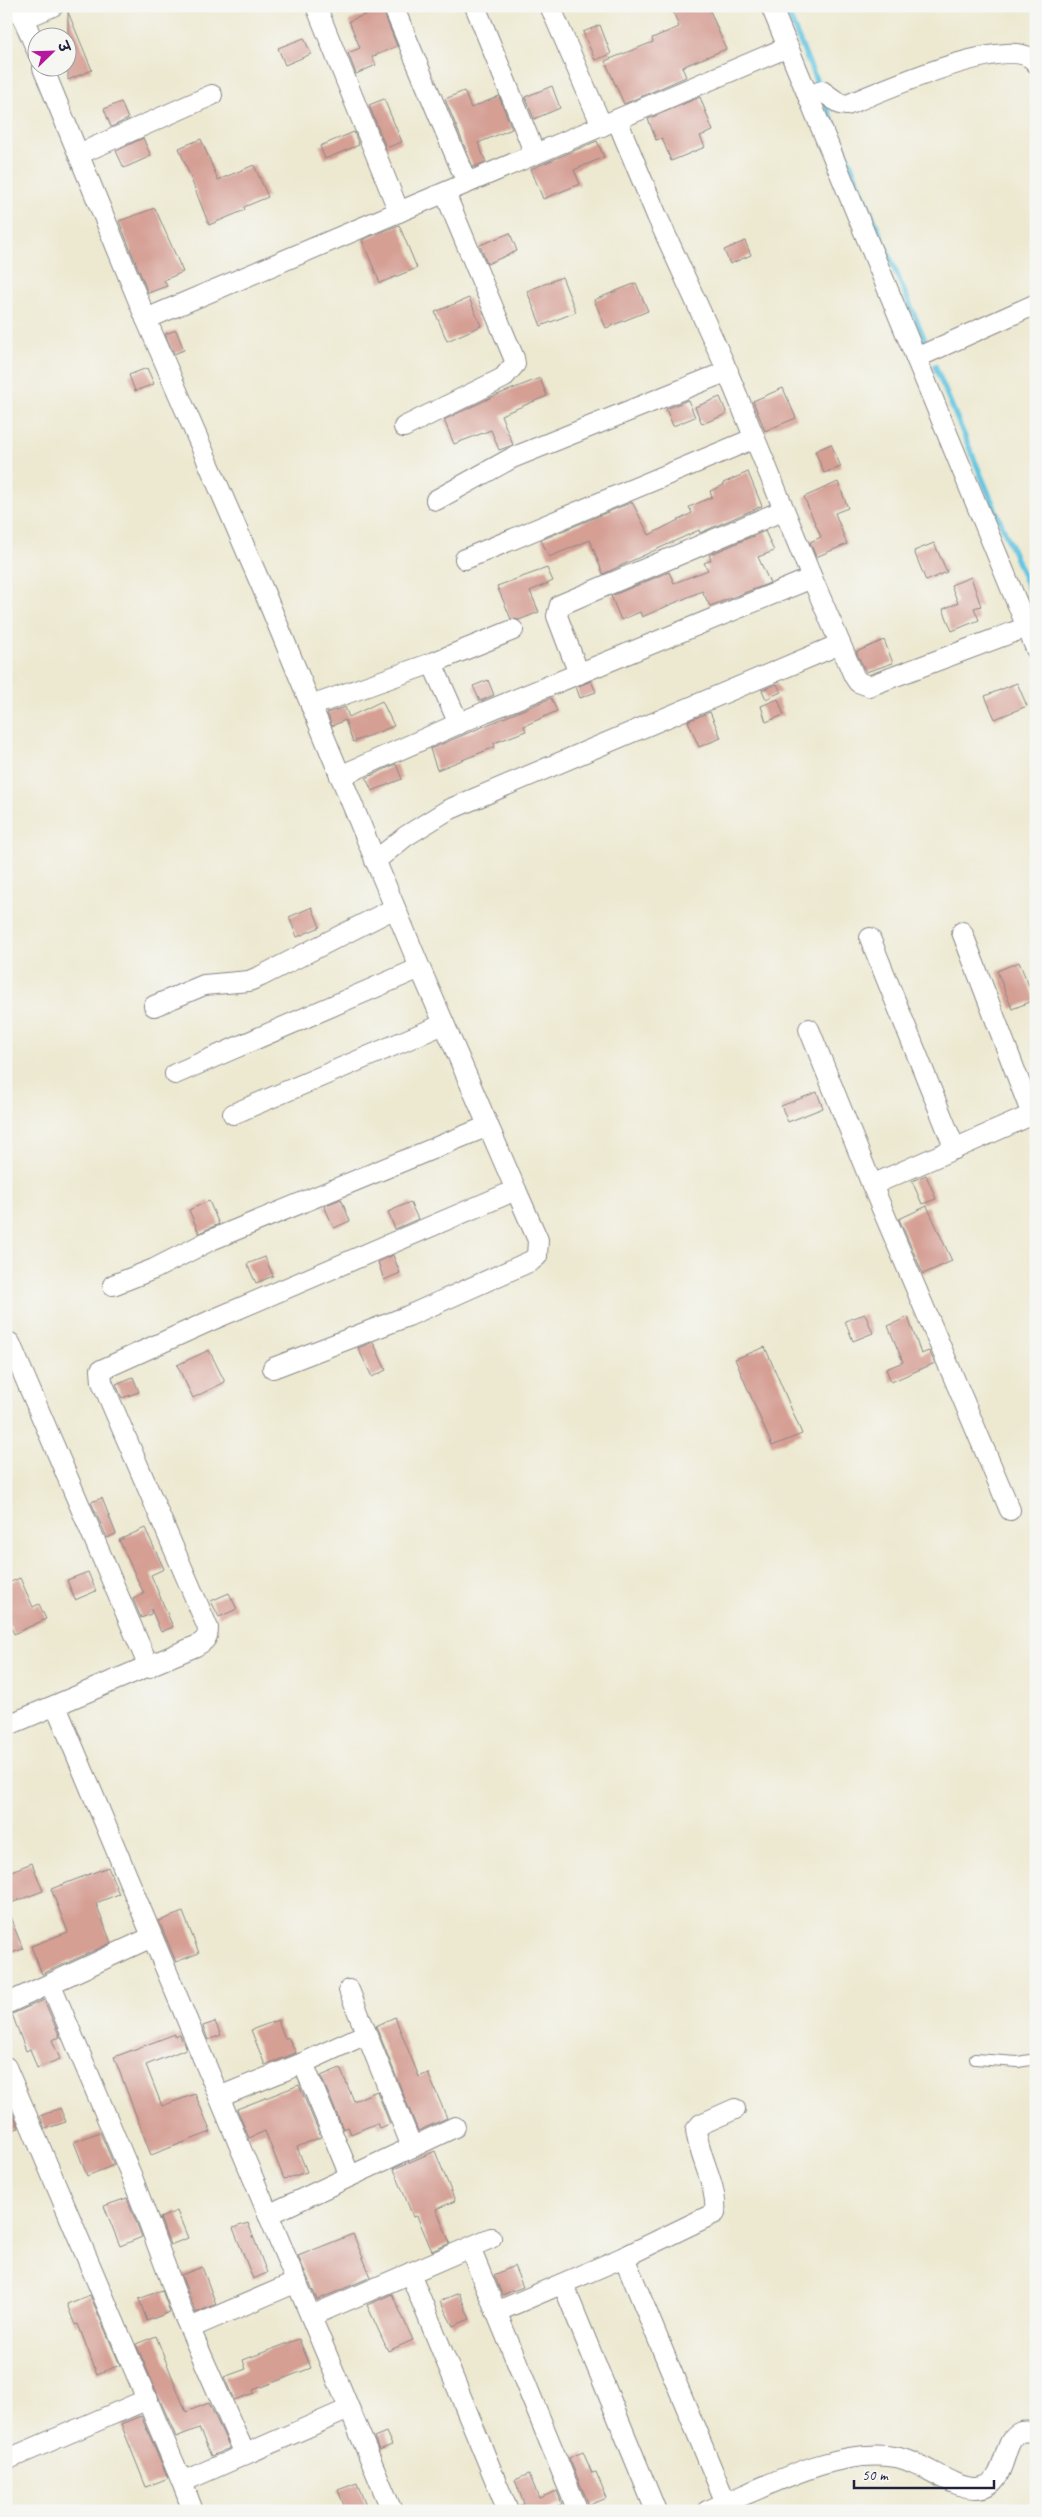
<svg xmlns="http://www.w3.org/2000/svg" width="1042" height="2517" viewBox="0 0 1042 2517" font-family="Caveat,'Playpen Sans Deva',sans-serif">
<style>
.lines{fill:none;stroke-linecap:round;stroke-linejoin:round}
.stream{stroke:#63c5e1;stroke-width:5.5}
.building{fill:#d59f94}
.service-casing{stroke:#888686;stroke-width:12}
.minor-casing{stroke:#888686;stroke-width:22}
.service{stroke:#fff;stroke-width:10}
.minor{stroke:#fff;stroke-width:20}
</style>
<rect width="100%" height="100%" fill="#f6f6f2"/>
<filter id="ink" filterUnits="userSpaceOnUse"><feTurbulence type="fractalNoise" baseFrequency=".02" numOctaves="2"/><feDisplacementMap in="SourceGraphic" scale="10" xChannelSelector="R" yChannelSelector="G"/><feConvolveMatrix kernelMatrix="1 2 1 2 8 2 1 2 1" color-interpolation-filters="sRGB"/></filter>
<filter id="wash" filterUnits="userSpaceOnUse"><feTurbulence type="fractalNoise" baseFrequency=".0096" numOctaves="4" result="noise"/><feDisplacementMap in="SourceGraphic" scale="20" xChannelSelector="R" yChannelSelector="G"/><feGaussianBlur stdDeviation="1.12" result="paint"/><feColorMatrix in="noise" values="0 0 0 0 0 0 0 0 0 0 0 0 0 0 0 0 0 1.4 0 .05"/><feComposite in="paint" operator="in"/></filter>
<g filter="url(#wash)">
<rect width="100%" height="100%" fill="#ede9d1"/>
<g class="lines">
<g class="stream">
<path d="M 785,6 L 819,87"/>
<path d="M 824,101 L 926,343"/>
<path d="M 935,366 L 1036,606"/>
</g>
</g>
<g id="blocks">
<g class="building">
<path d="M 671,6 L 708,6 L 726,49 L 682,67 L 686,77 L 624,104 L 605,61 L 653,42 L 652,38 L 679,27 Z"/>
<path d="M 382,8 L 397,46 L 372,57 L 376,65 L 356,74 L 348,53 L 360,48 L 349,21 Z"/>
<path d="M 68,12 L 92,70 L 68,80 Z"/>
<path d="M 600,25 L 611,54 L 595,60 L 583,32 Z"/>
<path d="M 304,38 L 311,54 L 285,65 L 278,48 Z"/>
<path d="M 552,86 L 560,108 L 534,119 L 525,97 Z"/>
<path d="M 464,91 L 471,108 L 499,96 L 512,129 L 478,143 L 486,162 L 473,167 L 445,99 Z"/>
<path d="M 700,97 L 713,131 L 700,136 L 705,147 L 671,161 L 662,138 L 656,140 L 648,119 Z"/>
<path d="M 384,99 L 402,142 L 386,148 L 369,105 Z"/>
<path d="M 121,102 L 128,119 L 111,127 L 104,109 Z"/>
<path d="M 354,132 L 359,145 L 325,159 L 320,146 Z"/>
<path d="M 143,138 L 151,156 L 124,168 L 116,151 Z"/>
<path d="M 201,139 L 218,180 L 254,165 L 268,197 L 244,207 L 245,210 L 209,225 L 179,148 Z"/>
<path d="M 597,141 L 604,157 L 574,170 L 580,184 L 543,199 L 531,169 Z"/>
<path d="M 155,208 L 183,272 L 164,280 L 167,286 L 148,293 L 119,221 Z"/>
<path d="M 399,225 L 417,268 L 380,283 L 362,240 Z"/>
<path d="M 510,233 L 517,251 L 487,264 L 480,245 Z"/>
<path d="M 745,241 L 751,255 L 730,264 L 724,250 Z"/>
<path d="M 562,277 L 576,312 L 541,326 L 527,291 Z"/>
<path d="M 636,283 L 648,311 L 606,328 L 594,300 Z"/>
<path d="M 469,298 L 481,326 L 447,341 L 435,312 Z"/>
<path d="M 176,330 L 184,350 L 174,354 L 165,334 Z"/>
<path d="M 147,368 L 154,384 L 135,391 L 129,375 Z"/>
<path d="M 540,378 L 547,396 L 501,415 L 513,445 L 499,450 L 491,430 L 454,444 L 444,420 L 492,397 Z"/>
<path d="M 783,388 L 796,418 L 765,431 L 753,401 Z"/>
<path d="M 720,397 L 727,414 L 702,424 L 695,407 Z"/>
<path d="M 688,400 L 695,417 L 673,426 L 666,409 Z"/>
<path d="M 831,444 L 841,467 L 824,473 L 815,451 Z"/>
<path d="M 748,472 L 762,506 L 700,533 L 699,530 L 603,574 L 590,540 L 549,557 L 541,540 L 632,502 L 649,535 L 692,513 L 689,507 L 712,497 L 710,491 L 724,485 L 723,483 Z"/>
<path d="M 838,482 L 848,508 L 835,513 L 847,544 L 816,557 L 810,542 L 821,537 L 804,497 Z"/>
<path d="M 765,531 L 774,551 L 758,557 L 770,583 L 710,606 L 702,591 L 642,617 L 640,612 L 621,620 L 611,596 L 669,572 L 674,583 L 708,570 L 704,563 L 711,560 L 709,555 Z"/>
<path d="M 934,543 L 947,572 L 926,581 L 914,551 Z"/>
<path d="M 547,568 L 553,581 L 530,591 L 539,612 L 519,620 L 511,619 L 497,586 Z"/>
<path d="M 971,577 L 981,606 L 974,608 L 979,620 L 952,631 L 943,609 L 958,603 L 951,585 Z"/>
<path d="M 884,640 L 893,663 L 866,672 L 856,652 Z"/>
<path d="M 488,680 L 494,695 L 480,701 L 473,686 Z"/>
<path d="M 591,681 L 596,692 L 580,698 L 576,687 Z"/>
<path d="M 1017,683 L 1027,706 L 995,719 L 985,696 Z"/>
<path d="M 777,684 L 781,692 L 766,699 L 762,690 Z"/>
<path d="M 551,698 L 557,711 L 524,726 L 526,731 L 494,743 L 495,747 L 437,770 L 430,749 Z"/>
<path d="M 778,699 L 784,715 L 766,722 L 761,706 Z"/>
<path d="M 382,701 L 394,726 L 353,742 L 345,720 L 332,726 L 327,713 L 345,707 L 349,717 Z"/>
<path d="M 710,712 L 721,738 L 699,747 L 688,721 Z"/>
<path d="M 396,764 L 402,779 L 372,791 L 366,778 Z"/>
<path d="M 312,907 L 320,927 L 297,937 L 289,917 Z"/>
<path d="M 1019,962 L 1035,1000 L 1012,1009 L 997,971 Z"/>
<path d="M 817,1092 L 823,1108 L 788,1122 L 781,1106 Z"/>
<path d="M 926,1175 L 936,1199 L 922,1204 L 912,1181 Z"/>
<path d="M 341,1199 L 350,1221 L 334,1228 L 324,1206 Z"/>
<path d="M 209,1201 L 219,1224 L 199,1233 L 189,1210 Z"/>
<path d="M 410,1202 L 418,1219 L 395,1229 L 388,1212 Z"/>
<path d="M 927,1206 L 952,1261 L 923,1274 L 899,1219 Z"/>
<path d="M 393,1255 L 400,1273 L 384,1280 L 378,1262 Z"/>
<path d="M 265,1257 L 273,1276 L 256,1283 L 247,1264 Z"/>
<path d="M 865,1314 L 873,1333 L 853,1341 L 845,1321 Z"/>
<path d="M 908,1317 L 921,1354 L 929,1351 L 935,1363 L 891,1382 L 886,1369 L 903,1362 L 888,1326 Z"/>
<path d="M 373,1342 L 386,1370 L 372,1377 L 358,1348 Z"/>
<path d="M 765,1347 L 802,1434 L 772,1446 L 735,1359 Z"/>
<path d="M 209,1350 L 225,1382 L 193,1398 L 177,1365 Z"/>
<path d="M 133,1377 L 139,1392 L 122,1398 L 116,1384 Z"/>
<path d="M 102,1498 L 116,1534 L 107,1538 L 91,1502 Z"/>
<path d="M 145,1528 L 164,1569 L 151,1575 L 173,1627 L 161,1632 L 151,1609 L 151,1614 L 141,1618 L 133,1599 L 144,1594 L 119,1540 Z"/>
<path d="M 88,1572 L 96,1591 L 75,1600 L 67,1580 Z"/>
<path d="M 20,1578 L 33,1607 L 39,1604 L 46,1619 L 14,1634 L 6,1617 L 6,1584 Z"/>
<path d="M 229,1593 L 237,1609 L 219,1617 L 211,1601 Z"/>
<path d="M 32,1863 L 43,1891 L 11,1903 L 6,1892 L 6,1873 Z"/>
<path d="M 108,1867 L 119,1894 L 96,1903 L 111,1943 L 42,1974 L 31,1946 L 68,1932 L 51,1889 Z"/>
<path d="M 6,1907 L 23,1949 L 6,1955 Z"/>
<path d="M 183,1912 L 199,1953 L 176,1962 L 159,1921 Z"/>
<path d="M 44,2000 L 60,2037 L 52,2040 L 60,2059 L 37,2068 L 30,2049 L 26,2051 L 12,2014 Z"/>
<path d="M 395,2017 L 419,2077 L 428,2073 L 447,2118 L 418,2131 L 376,2026 Z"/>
<path d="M 278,2020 L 285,2039 L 288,2037 L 296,2053 L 265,2065 L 251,2030 Z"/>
<path d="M 215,2022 L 221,2035 L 208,2040 L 203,2026 Z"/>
<path d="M 175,2034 L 175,2037 L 180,2035 L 186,2049 L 146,2065 L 162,2106 L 195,2094 L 211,2132 L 151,2155 L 114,2057 Z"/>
<path d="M 340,2068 L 354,2101 L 377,2091 L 390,2124 L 379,2128 L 377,2123 L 351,2134 L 348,2127 L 343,2129 L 321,2076 Z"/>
<path d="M 299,2085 L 321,2137 L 297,2147 L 307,2172 L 284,2179 L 265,2131 L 249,2138 L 237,2109 Z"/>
<path d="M 6,2098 L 19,2128 L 6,2132 Z"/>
<path d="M 60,2108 L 66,2122 L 45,2129 L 40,2116 Z"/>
<path d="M 100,2132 L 114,2165 L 87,2176 L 74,2142 Z"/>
<path d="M 435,2151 L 455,2201 L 436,2209 L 450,2243 L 432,2251 L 417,2216 L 413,2217 L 394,2169 Z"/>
<path d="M 127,2198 L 142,2237 L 120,2246 L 104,2206 Z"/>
<path d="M 177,2211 L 188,2238 L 170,2245 L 160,2218 Z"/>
<path d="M 248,2223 L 267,2273 L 253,2279 L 233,2228 Z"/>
<path d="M 353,2234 L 371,2277 L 317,2300 L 298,2256 Z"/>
<path d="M 514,2266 L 523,2287 L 502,2295 L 494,2275 Z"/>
<path d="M 202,2267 L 216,2304 L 196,2313 L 181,2275 Z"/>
<path d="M 162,2290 L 170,2312 L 147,2321 L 139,2299 Z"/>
<path d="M 459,2293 L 470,2319 L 453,2326 L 440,2301 Z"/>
<path d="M 392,2294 L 413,2340 L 388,2351 L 367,2305 Z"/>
<path d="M 90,2295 L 120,2365 L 97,2374 L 78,2324 L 75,2325 L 67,2304 Z"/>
<path d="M 156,2336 L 186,2412 L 209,2403 L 230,2448 L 211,2456 L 199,2428 L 176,2437 L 136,2344 Z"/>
<path d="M 299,2339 L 311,2368 L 253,2390 L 254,2393 L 234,2400 L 224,2377 L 246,2369 L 243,2360 Z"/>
<path d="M 141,2416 L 168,2478 L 146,2487 L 121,2424 Z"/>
<path d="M 386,2432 L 392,2445 L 379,2450 L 374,2437 Z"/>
<path d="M 583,2452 L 592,2473 L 596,2472 L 607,2498 L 589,2505 L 569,2458 Z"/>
<path d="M 529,2474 L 539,2498 L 557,2491 L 562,2504 L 545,2511 L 520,2511 L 519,2506 L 524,2504 L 515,2480 Z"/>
<path d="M 357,2483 L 368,2511 L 346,2511 L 338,2490 Z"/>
</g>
</g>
</g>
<g filter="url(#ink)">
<use href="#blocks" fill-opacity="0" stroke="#888686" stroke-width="1"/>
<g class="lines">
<g class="service-casing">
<path id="service" d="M 975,2059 L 1018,2062 L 1036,2059"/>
</g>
<g class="minor-casing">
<g id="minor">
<path d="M 18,6 L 38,53"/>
<path d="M 316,6 L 399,212"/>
<path d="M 393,6 L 467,183"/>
<path d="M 475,6 L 535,154"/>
<path d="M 550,6 L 602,126"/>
<path d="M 771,6 L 1036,649"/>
<path d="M 23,19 L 53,6"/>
<path d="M 808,96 L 822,91 L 840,104 L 847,105 C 879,92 1013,31 1036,63"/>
<path d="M 79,154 L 212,95"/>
<path d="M 146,319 L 788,47"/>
<path d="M 916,358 L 1036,304"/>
<path d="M 404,427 L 503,378 L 515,364 L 514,358 L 445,193"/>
<path d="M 436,500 L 512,458 L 728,371"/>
<path d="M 465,559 L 755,438"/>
<path d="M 812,578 L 854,676 L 858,682 L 869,686 L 1027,627"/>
<path d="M 432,663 L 459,724"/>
<path d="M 579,674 L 557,616 L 560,605 L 784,510"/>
<path d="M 311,706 L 432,663 L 513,630"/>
<path d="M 340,776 L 485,712 L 812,578 L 723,361 L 657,216 L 617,120"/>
<path d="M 375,861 L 406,836 L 448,810 L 840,644"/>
<path d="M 962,932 L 1032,1115"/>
<path d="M 870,938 L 955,1149"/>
<path d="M 154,1006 L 204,985 L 249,981 L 261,976 L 395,908"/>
<path d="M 809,1029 L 872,1185"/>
<path d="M 175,1074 L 420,968"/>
<path d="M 233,1114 L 444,1024"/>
<path d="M 113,1285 L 154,1269 L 211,1240 L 488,1126"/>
<path d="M 10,1343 L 149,1667"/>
<path d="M 273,1368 L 408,1316 L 531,1261 L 537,1256 L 538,1240 L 516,1190"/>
<path d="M 1010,1510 L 872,1185 L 1036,1113"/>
<path d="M 56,1706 L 392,2511"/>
<path d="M 6,1726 L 196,1646 C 205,1641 208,1638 208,1628 L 102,1382 L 101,1370 L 212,1320 L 516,1190 L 420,968 L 265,594 L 146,319 L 43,68"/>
<path d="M 51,1985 L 132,2177 L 182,2311 L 245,2454"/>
<path d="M 349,1990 L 412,2147"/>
<path d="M 6,2004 L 152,1937"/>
<path d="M 303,2063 L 350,2176"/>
<path d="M 6,2067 L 182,2482 L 349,2409"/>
<path d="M 219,2097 L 303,2063 L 366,2034"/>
<path d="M 268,2215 L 455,2127"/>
<path d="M 470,2248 L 578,2511"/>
<path d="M 624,2257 L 726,2503"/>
<path d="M 410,2273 L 508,2511"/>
<path d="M 563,2284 L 656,2511"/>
<path d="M 496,2312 L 624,2257 L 715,2213 C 718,2186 699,2158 696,2130 L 701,2124 L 735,2109"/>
<path d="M 311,2316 L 491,2238"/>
<path d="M 190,2328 L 297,2282"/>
<path d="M 6,2460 L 148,2399"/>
<path d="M 182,2482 L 193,2511"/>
<path d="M 707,2511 C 762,2489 835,2447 895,2457 C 922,2461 950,2488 976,2488 C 1010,2487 999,2440 1021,2432 C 1025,2431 1031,2432 1036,2432"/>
</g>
</g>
<use href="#service" class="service"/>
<use href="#minor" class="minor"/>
</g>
</g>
<rect width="1042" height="2517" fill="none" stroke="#f6f6f2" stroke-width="25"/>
<g transform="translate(52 52) rotate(67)"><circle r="24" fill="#f6f6f2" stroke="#a1a1a9"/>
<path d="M0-4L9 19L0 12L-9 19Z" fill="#b5179e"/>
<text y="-8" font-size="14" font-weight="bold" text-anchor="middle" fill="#22223b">उ</text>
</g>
<path d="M854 2480v8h140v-8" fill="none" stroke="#22223b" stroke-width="2.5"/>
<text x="862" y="2480" font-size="15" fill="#22223b" stroke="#f6f6f2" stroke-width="4" paint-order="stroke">50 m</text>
</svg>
